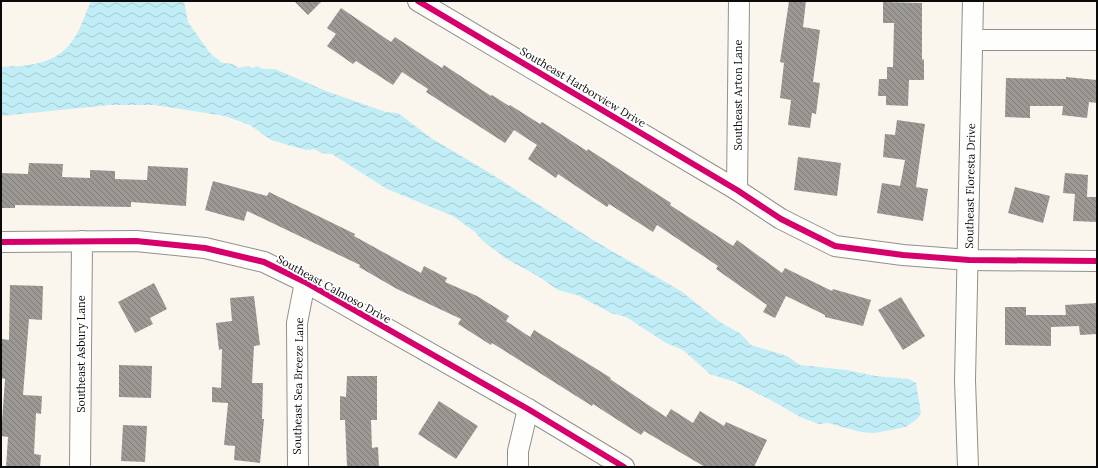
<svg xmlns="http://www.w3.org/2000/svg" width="1098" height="468" viewBox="0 0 1098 468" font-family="Lora,serif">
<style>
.water{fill:url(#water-waves)}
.building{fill:url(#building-back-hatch)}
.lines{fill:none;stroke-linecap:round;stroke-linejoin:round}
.minor-casing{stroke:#92908c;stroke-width:22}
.minor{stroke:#fefefc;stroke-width:20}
.cycleway-casing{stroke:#fff;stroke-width:8}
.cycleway{stroke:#d6006c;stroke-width:6}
.labels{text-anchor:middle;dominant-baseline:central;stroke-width:4;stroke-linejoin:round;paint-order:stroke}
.street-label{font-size:11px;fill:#0a0a0a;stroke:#fff}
</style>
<defs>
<pattern id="water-waves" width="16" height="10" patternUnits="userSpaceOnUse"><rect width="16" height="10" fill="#c1edf6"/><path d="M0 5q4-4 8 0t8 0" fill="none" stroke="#a4cad2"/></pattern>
<pattern id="building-back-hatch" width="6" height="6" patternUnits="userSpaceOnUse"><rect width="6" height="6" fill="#9c9894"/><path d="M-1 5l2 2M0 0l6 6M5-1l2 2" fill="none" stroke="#7d7a77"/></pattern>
</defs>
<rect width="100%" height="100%" fill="#faf5ed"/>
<path class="water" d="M 91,1 L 184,1 L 188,22 L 210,53 L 222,63 L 233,64 L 238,68 L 248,66 L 252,68 L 258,66 L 262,69 L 275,69 L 326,91 L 386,112 L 398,113 L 431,138 L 490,173 L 593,240 L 681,291 L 720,322 L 741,334 L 751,345 L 787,356 L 800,365 L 847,370 L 875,376 L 909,379 L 916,383 L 921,413 L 917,419 L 906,427 L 875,433 L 861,432 L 828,423 L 819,424 L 800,417 L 778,404 L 735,382 L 710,374 L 683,350 L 666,343 L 626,317 L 611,313 L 577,295 L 558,290 L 538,276 L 505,258 L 482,240 L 475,232 L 453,216 L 387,189 L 332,154 L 321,153 L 315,149 L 306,150 L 271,140 L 250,125 L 225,116 L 155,105 L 109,105 L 1,116 L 1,67 C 28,66 56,65 73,40 C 81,29 85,14 91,1 Z"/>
<g class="building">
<path d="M 294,1 L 322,1 L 308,15 Z"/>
<path d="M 789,1 L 806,1 L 803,27 L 820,30 L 813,82 L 820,83 L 816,114 L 812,113 L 810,128 L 788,125 L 791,100 L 780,98 L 784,63 L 780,62 Z"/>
<path d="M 883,2 L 922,3 L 922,59 L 924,60 L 924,80 L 909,80 L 908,106 L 886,105 L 886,96 L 878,96 L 879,79 L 887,79 L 887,67 L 893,67 L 894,23 L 883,23 Z"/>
<path d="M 341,8 L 391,42 L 395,37 L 442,68 L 444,65 L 491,96 L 492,95 L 509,106 L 510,105 L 540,124 L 542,122 L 587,151 L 588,149 L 671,203 L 670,205 L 733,246 L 737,240 L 782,273 L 785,268 L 832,291 L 833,289 L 871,300 L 863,326 L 825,317 L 825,315 L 786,296 L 775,318 L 763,312 L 767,305 L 716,269 L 718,266 L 657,225 L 653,232 L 609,204 L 607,207 L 558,174 L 556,178 L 528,159 L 537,145 L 514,130 L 505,143 L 426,92 L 428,89 L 402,72 L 393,85 L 356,61 L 353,64 L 327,46 L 336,34 L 327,28 Z"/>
<path d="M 1066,77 L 1097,80 L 1097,103 L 1089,102 L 1087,118 L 1062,115 L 1063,106 L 1030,106 L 1030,118 L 1005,117 L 1006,78 L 1066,79 Z"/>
<path d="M 897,120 L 925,124 L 916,187 L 928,189 L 923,221 L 877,213 L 882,183 L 900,186 L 905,160 L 883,157 L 885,134 L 895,135 Z"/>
<path d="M 798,157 L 841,163 L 837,196 L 794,190 Z"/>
<path d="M 29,163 L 63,164 L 62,177 L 90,178 L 90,170 L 115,171 L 115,179 L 147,180 L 148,166 L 188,168 L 186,206 L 131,202 L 131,207 L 15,205 L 15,208 L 1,208 L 1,173 L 28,174 Z"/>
<path d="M 1065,173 L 1088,175 L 1087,197 L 1097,197 L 1097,222 L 1073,221 L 1075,194 L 1063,193 Z"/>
<path d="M 213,181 L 267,196 L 269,192 L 355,234 L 354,236 L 421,273 L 424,266 L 447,278 L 445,282 L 477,296 L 509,316 L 506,321 L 530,337 L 534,330 L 611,378 L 610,379 L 666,417 L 671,409 L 693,423 L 700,411 L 724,426 L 726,422 L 767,440 L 754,467 L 705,467 L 644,431 L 641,435 L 593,404 L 592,406 L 492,343 L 491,345 L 458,324 L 461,319 L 397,289 L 359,267 L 360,265 L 247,211 L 244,221 L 205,210 Z"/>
<path d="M 1015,187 L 1050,196 L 1043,223 L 1008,213 Z"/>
<path d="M 154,283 L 167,309 L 150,318 L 153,324 L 135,333 L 118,302 Z"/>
<path d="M 10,285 L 43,286 L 42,320 L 29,319 L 23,395 L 42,396 L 41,414 L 36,413 L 34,454 L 41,455 L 40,467 L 6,467 L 8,437 L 1,436 L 5,379 L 1,378 L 1,351 L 2,339 L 9,340 Z"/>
<path d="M 254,296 L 260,345 L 254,346 L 252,383 L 263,383 L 262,419 L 264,419 L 260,463 L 234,460 L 235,446 L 224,445 L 228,403 L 212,402 L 212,387 L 221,388 L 222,349 L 219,350 L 216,323 L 232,321 L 230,298 Z"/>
<path d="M 901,297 L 925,336 L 903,350 L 878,310 Z"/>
<path d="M 1097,303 L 1097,334 L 1080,335 L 1079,326 L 1051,327 L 1051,346 L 1005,345 L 1005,307 L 1026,307 L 1026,315 L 1066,315 L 1065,305 Z"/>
<path d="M 119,365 L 152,366 L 151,398 L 119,397 Z"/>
<path d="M 347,376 L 377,376 L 377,420 L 371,420 L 372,448 L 378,447 L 379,467 L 347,467 L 345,420 L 340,420 L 340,396 L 346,397 Z"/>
<path d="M 439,401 L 478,426 L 456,459 L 418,434 Z"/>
<path d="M 123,425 L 147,426 L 145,462 L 121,461 Z"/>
</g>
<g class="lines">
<g class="minor-casing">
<g id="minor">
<path d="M 418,1 L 737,190 L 781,219 L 835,246 L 903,255 L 969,260 L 1097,261"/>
<path d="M 973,40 L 1097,40"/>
<path d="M 737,190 L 739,1"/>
<path d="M 1,242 L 136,241 L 205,248 L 264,262 L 305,282 L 528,409 L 624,467"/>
<path d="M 80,467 L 82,241"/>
<path d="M 298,467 L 297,323 L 305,282"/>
<path d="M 518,467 L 518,451 L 528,409"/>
<path d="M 968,467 L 965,380 L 973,1"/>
</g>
</g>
<use href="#minor" class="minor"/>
<g class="cycleway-casing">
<g id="cycleway">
<path d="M 418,1 L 737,190 L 781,219 L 835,246 L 903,255 L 969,260 L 1097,261"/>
<path d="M 1,242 L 136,241 L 205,248 L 264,262 L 305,282 L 528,409 L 624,467"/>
</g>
</g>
<use href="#cycleway" class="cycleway"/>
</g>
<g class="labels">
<g class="street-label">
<text transform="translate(583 87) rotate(31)">Southeast Harborview Drive</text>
<text transform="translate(738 95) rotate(-90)">Southeast Arton Lane</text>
<text transform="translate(970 186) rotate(-89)">Southeast Floresta Drive</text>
<text transform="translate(334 289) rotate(29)">Southeast Calmoso Drive</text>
<text transform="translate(81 354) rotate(-90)">Southeast Asbury Lane</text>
<text transform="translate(298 386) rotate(-89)">Southeast Sea Breeze Lane</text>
</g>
</g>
<rect width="1098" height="468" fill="none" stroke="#0a0a0a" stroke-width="4"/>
</svg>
